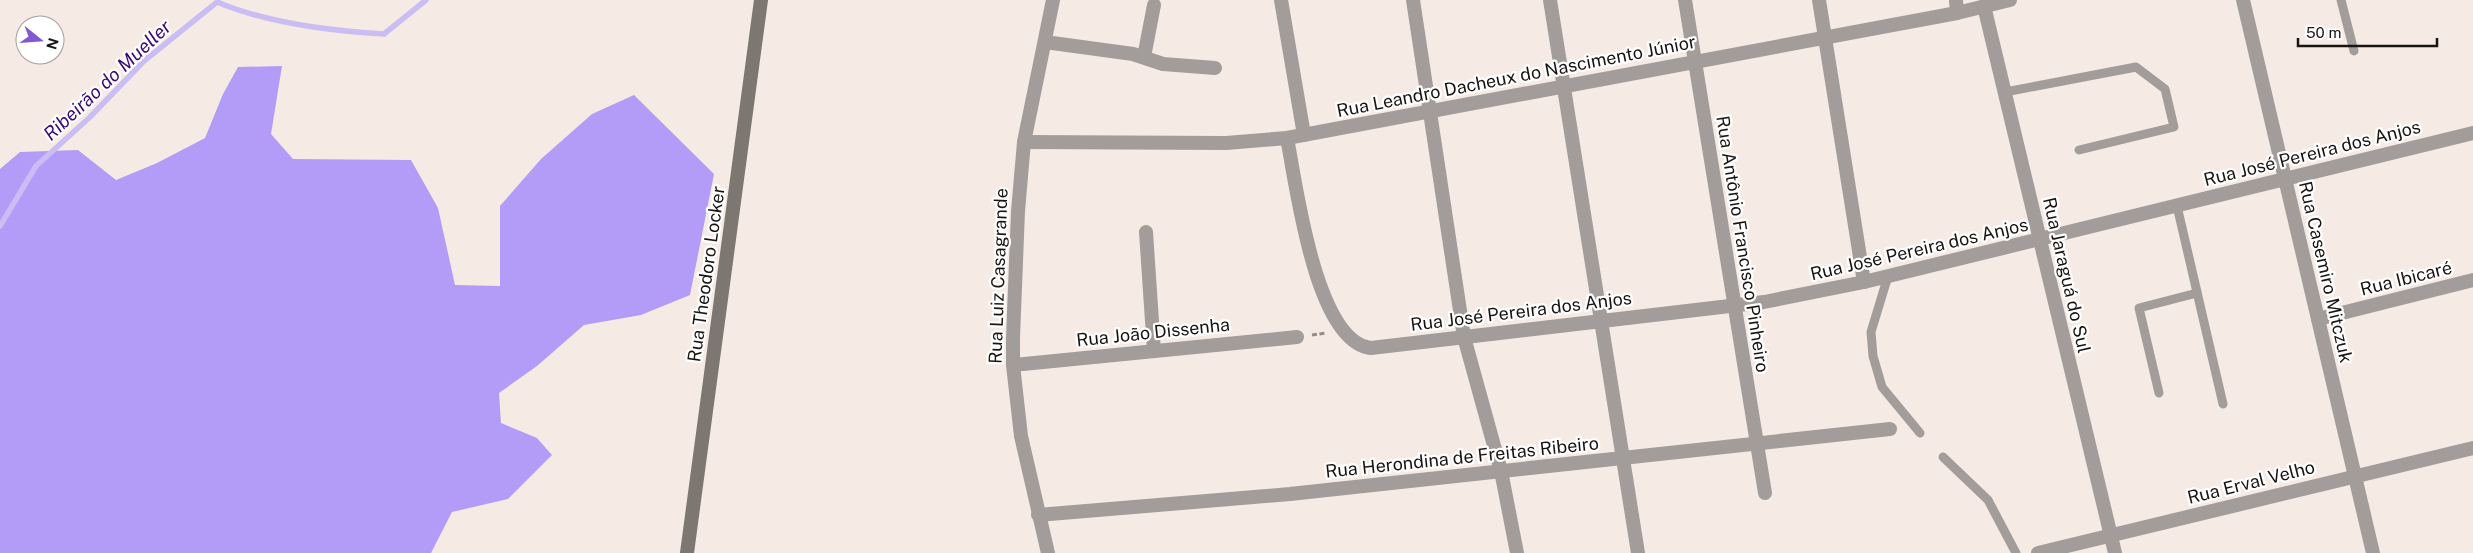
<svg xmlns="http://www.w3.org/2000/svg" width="2473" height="553" viewBox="0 0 2473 553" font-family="'Public Sans',sans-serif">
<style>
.forest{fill:#b39cf7}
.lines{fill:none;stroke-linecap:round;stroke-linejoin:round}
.stream{stroke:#c9bdf4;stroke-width:5.5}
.path{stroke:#948c87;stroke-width:3;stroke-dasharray:5 2.5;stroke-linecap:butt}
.service{stroke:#a29d9a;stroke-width:9}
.minor{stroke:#a29d9a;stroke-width:14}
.secondary{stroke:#7d7772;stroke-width:14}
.labels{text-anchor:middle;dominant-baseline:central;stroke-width:4.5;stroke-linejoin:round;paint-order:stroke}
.street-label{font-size:18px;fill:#181412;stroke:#fff}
.water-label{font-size:19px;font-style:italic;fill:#3a0975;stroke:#fff}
</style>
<rect width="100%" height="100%" fill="#f6ebe4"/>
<path class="forest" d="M 282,66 L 271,134 L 293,159 L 411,160 L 438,208 L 455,285 L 500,286 L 500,206 L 541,159 L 592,114 L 634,95 L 714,174 L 690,295 L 641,315 L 584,325 L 537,366 L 499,393 L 501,423 L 537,438 L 552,455 L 508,499 L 452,512 L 431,553 L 0,553 L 0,169 L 20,152 L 78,150 L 116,180 L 157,163 L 205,138 L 223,94 L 238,67 Z"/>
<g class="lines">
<path class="stream" d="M 0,226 L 36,166 L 89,118 L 144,61 L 217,2 C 267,23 330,31 384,34 L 426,0"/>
<path class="path" d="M 1312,335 L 1326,333"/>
<g class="service">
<path d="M 2341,0 L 2354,51"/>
<path d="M 2005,92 L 2136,67 L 2165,89 L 2174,127 L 2079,150"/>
<path d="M 2177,206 L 2223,404"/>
<path d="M 1888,276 L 1871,332 L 1873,356 L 1882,387 L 1920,433"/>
<path d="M 2159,393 L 2139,308 L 2197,293"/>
<path d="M 1943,457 L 1988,500 L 2016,553"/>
</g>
<g class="minor">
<path d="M 1281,0 L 1304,135"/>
<path d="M 1413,0 L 1464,337 L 1501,471 L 1517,553"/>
<path d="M 1550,0 L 1638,553"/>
<path d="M 1685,0 L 1765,493"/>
<path d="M 1819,0 L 1864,282"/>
<path d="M 1956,0 L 1957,13"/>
<path d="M 2243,0 L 2373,553"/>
<path d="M 1984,6 L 2115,553"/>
<path d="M 1045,42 L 1133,54 L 1163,64 L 1215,68"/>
<path d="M 1144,57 L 1154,5"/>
<path d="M 1287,138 C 1296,183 1315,342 1371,348 L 1764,302 L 1864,282 L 2473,133"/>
<path d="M 1024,142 L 1226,143 L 1287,138 L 1957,13 L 2010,0"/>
<path d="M 1146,232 L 1154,351"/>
<path d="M 2318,319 L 2473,280"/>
<path d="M 1013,365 L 1297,337"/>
<path d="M 1038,515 L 1290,494 L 1890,429"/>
<path d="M 1048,553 L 1021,436 L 1013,365 L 1013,338 L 1018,211 L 1024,142 L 1053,0"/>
<path d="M 2038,553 L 2473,448"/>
</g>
<path class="secondary" d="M 687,553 L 761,0"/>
</g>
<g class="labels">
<g class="street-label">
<text transform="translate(1516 76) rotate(-11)">Rua Leandro Dacheux do Nascimento Júnior</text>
<text transform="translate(2312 153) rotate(-14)">Rua José Pereira dos Anjos</text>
<text transform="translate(1743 244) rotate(81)">Rua Antônio Francisco Pinheiro</text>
<text transform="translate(1919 249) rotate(-13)">Rua José Pereira dos Anjos</text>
<text transform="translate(2326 272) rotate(77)">Rua Casemiro Mitczuk</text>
<text transform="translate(706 274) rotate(-82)">Rua Theodoro Locker</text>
<text transform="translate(2067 275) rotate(77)">Rua Jaraguá do Sul</text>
<text transform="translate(998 276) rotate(-88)">Rua Luiz Casagrande</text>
<text transform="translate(2406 278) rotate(-14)">Rua Ibicaré</text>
<text transform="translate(1521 311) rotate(-7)">Rua José Pereira dos Anjos</text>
<text transform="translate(1153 332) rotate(-6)">Rua João Dissenha</text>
<text transform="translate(1462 457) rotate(-6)">Rua Herondina de Freitas Ribeiro</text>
<text transform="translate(2251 482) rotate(-14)">Rua Erval Velho</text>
</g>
<g class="water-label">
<text transform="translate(107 80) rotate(-43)">Ribeirão do Mueller</text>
</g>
</g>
<g transform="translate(40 40) rotate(107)"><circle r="24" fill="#ffffff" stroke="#a3a1a0"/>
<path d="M0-4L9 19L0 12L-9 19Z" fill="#7f58d2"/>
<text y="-8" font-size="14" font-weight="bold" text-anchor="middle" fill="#181412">N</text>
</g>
<path d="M2298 38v8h139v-8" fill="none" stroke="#181412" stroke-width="2.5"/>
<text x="2306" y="38" font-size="15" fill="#181412" stroke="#ffffff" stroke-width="4" paint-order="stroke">50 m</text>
</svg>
